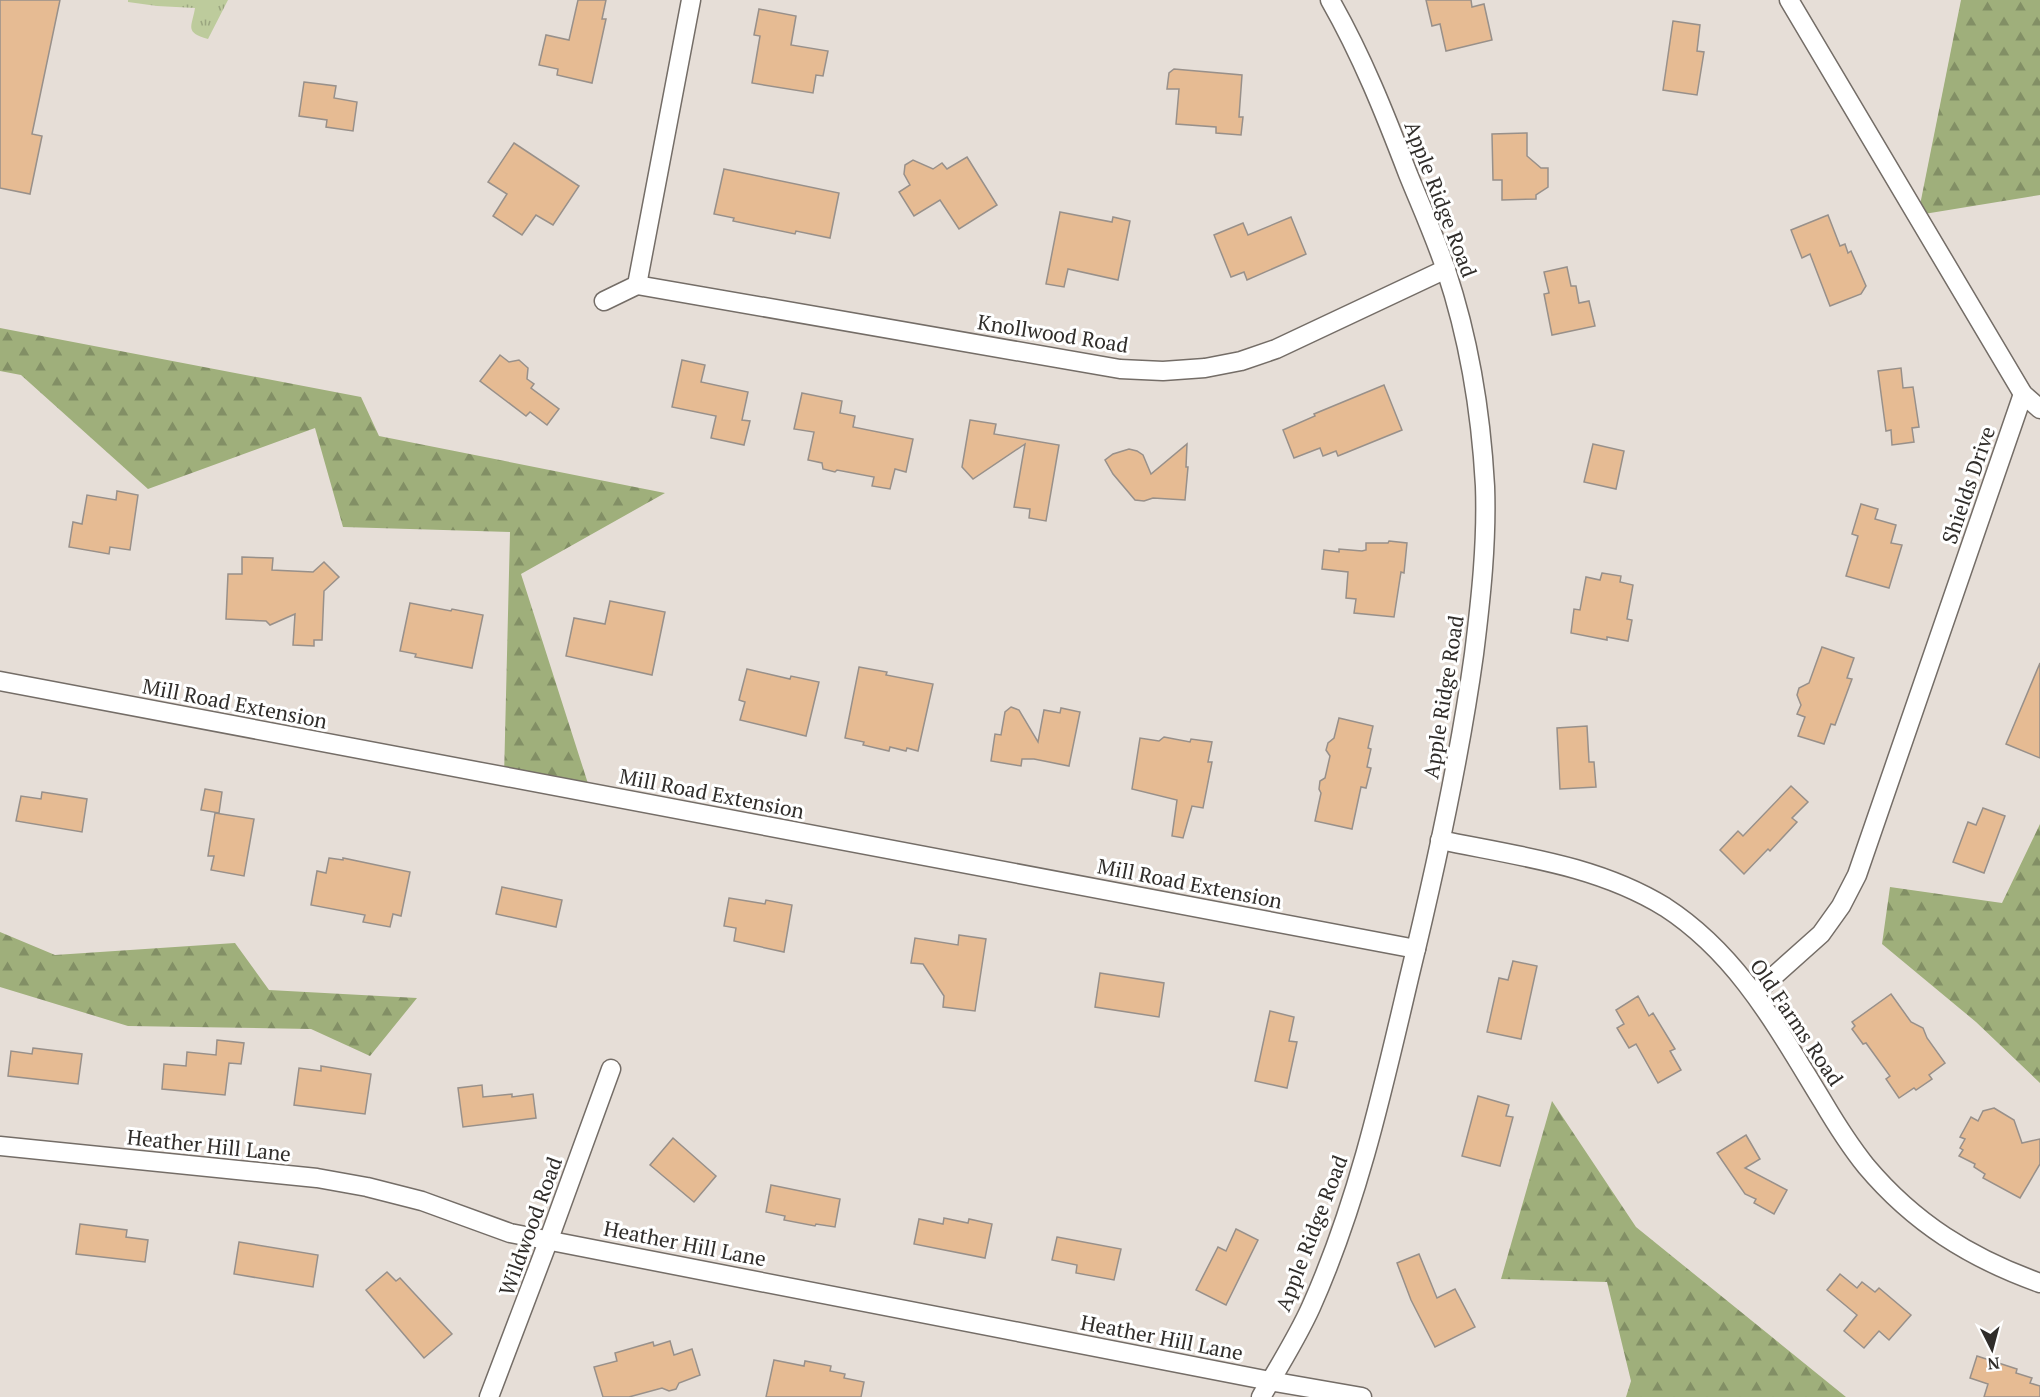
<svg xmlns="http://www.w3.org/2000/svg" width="2040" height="1397" viewBox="0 0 2040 1397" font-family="'PT Serif',serif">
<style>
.forest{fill:url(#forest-firs)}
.park{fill:url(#park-tufts)}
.building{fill:#e6bb93;stroke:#98908a;stroke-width:1.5}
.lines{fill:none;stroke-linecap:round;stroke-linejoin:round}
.street-casing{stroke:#746d67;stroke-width:21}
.street{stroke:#fff;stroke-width:18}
.labels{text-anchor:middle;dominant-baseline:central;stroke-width:6;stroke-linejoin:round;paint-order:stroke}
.street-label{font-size:21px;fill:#302d2a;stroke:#fff}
</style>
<defs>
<pattern id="forest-firs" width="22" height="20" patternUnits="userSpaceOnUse" patternTransform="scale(1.5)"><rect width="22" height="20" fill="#9faf7b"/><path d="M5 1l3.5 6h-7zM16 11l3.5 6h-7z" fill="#828f65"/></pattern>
<pattern id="park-tufts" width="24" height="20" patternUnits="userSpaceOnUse" patternTransform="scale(1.5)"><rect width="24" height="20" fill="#bdcb9c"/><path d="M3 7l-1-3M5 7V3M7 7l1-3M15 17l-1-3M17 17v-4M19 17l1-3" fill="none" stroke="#9aa57f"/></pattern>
</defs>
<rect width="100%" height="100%" fill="#e6ded7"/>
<g class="forest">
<path d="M 1961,0 L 2040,0 L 2040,195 L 1918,215 Z"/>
<path d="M 0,328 L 361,397 L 379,436 L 665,493 L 521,574 L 591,793 L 504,777 L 510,532 L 343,527 L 315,428 L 148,489 L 21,375 L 0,371 Z"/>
<path d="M 2040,824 L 2040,1083 L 1976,1022 L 1882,944 L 1890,887 L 2002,903 Z"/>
<path d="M 0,932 L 55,955 L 235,943 L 269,990 L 417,998 L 370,1056 L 311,1029 L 128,1026 L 0,987 Z"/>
<path d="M 1552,1101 L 1636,1227 L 1846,1397 L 1626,1397 L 1631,1381 L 1607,1282 L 1501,1279 Z"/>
</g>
<path class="park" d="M 128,0 L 228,0 L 208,39 C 184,32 192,27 195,8 L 157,6 L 128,2 Z"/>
<g class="building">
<path d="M 0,0 L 60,0 L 32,134 L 42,136 L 30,194 L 0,188 Z"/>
<path d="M 578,0 L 606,0 L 602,19 L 606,19 L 592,83 L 557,75 L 558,69 L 539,65 L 546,35 L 569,40 Z"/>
<path d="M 1426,0 L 1471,0 L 1472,7 L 1484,4 L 1492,40 L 1446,51 L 1440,24 L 1432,26 Z"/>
<path d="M 759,9 L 796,16 L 791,45 L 828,51 L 823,76 L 816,75 L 813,93 L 752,83 L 760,36 L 754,35 Z"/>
<path d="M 1673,21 L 1700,25 L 1697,51 L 1704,52 L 1697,95 L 1663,90 Z"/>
<path d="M 1174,69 L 1242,75 L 1239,117 L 1243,117 L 1241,135 L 1216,133 L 1216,127 L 1176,124 L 1179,89 L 1167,89 L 1169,73 Z"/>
<path d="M 304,82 L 336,86 L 334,98 L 357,102 L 353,131 L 326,127 L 327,120 L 299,116 Z"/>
<path d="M 1527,133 L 1527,156 L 1541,168 L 1548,168 L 1548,187 L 1536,195 L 1536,199 L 1502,200 L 1502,180 L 1493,180 L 1492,134 Z"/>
<path d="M 514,143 L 579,186 L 553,225 L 536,215 L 522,235 L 493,216 L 507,194 L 488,182 Z"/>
<path d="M 967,157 L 997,205 L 959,229 L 940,200 L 914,216 L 899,192 L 910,185 L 904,174 L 905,165 L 913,160 L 933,169 L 942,163 L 947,169 Z"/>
<path d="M 724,169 L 839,193 L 830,238 L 796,231 L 795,234 L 733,221 L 734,218 L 714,214 Z"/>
<path d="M 1060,212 L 1112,222 L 1113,217 L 1130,221 L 1118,280 L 1068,269 L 1064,287 L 1046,284 Z"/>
<path d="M 1828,215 L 1840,246 L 1845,244 L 1848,253 L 1851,251 L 1866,286 L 1861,294 L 1830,306 L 1810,254 L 1802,258 L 1791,230 Z"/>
<path d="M 1291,217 L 1306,254 L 1247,280 L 1244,272 L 1231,277 L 1214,235 L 1243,223 L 1248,235 Z"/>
<path d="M 1567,267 L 1571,286 L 1576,286 L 1579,303 L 1589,301 L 1595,326 L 1552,335 L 1544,294 L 1549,293 L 1544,272 Z"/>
<path d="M 500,355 L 509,362 L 519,360 L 528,368 L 527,379 L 534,384 L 531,388 L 559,409 L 547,425 L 530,412 L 526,416 L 480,381 Z"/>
<path d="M 682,360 L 705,365 L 701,382 L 748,392 L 742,420 L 750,421 L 744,445 L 711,438 L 716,416 L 672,407 Z"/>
<path d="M 1901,368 L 1903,388 L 1913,387 L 1919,427 L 1912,428 L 1914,442 L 1892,445 L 1891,430 L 1886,431 L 1878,371 Z"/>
<path d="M 1384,385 L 1402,430 L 1338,456 L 1336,451 L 1323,456 L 1320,448 L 1294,458 L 1283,430 L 1315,416 L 1314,414 Z"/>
<path d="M 802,393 L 842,401 L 840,413 L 855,416 L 853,427 L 913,439 L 906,472 L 895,469 L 890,489 L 872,486 L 874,477 L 837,470 L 835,472 L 823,469 L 822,463 L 808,460 L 814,432 L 794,429 Z"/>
<path d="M 970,420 L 996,424 L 994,434 L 1059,445 L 1046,521 L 1029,518 L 1030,509 L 1014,507 L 1025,444 L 973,479 L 962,467 Z"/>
<path d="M 1187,444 L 1186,467 L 1188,467 L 1185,500 L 1153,498 L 1144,501 L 1135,500 L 1113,474 L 1105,460 L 1113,454 L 1129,449 L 1137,451 L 1143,455 L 1151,474 Z"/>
<path d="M 1593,444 L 1624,451 L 1616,489 L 1584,482 Z"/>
<path d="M 117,491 L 138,495 L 130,550 L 110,547 L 109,554 L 69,547 L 73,522 L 82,524 L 87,495 L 116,500 Z"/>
<path d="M 1861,504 L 1878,509 L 1875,519 L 1896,525 L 1891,543 L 1902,545 L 1889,588 L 1846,576 L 1858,536 L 1852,534 Z"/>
<path d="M 1389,541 L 1407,543 L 1404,573 L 1401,572 L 1394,617 L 1354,613 L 1356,599 L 1346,598 L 1348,572 L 1322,569 L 1324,550 L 1339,552 L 1339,549 L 1362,551 L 1366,550 L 1366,543 L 1388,543 Z"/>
<path d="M 242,557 L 273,558 L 272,570 L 313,572 L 324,562 L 339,577 L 324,591 L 322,640 L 314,640 L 314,646 L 293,645 L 295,614 L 270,625 L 266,621 L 226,619 L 228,574 L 242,574 Z"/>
<path d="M 1602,573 L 1621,576 L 1620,582 L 1633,585 L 1627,619 L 1632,620 L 1628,641 L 1607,637 L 1607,640 L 1571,633 L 1574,609 L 1580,610 L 1586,577 L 1600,580 Z"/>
<path d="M 610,601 L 665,612 L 652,675 L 566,656 L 574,618 L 605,624 Z"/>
<path d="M 410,603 L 451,611 L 452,609 L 483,615 L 472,668 L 415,657 L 416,654 L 400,651 Z"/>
<path d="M 1822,647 L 1854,658 L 1847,678 L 1852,679 L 1835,725 L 1831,724 L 1824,744 L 1798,736 L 1805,717 L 1797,714 L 1801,705 L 1797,695 L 1799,688 L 1809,683 Z"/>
<path d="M 2040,663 L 2040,758 L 2006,744 Z"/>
<path d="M 859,667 L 887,672 L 886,675 L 933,684 L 918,751 L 907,748 L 906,751 L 890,747 L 889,751 L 863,745 L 864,742 L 845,738 Z"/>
<path d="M 747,669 L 790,679 L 791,676 L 819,682 L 806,736 L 740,720 L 745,702 L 739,700 Z"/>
<path d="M 1011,707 L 1019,710 L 1038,742 L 1044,710 L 1060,713 L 1061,708 L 1080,712 L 1069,766 L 1034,759 L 1022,759 L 1021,766 L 991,761 L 995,734 L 1001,735 L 1005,712 Z"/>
<path d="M 1339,718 L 1373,726 L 1368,748 L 1371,749 L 1367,767 L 1371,768 L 1366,788 L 1361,787 L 1352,829 L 1315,821 L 1321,793 L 1319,789 L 1320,781 L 1325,778 L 1330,756 L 1326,750 L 1328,743 L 1334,738 Z"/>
<path d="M 1587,726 L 1589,762 L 1594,762 L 1596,787 L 1560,789 L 1557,728 Z"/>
<path d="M 1164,737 L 1190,742 L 1191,739 L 1212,742 L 1208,762 L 1212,762 L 1203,808 L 1192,806 L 1183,838 L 1172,836 L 1177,800 L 1132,789 L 1140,738 L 1159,741 Z"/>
<path d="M 1791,786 L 1808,802 L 1792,818 L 1797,822 L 1770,851 L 1768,849 L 1744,874 L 1720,850 L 1738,831 L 1743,836 Z"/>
<path d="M 205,789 L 222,792 L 219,813 L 201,810 Z"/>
<path d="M 42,792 L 87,799 L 82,832 L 16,821 L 21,796 L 41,799 Z"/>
<path d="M 1983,808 L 2005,816 L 1984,873 L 1953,862 L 1968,822 L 1976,825 Z"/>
<path d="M 215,813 L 254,819 L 244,876 L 211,870 L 214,856 L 208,856 Z"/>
<path d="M 329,858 L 343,860 L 343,858 L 410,872 L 401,916 L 393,914 L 390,927 L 363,922 L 365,915 L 311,905 L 317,871 L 326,873 Z"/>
<path d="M 502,887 L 562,900 L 556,927 L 496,914 Z"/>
<path d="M 729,898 L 765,904 L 766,900 L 792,905 L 784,952 L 734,941 L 736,928 L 724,926 Z"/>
<path d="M 959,935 L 986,939 L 975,1011 L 943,1007 L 944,996 L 923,964 L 911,963 L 915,938 L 958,945 Z"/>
<path d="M 1513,961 L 1537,966 L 1521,1039 L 1487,1032 L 1499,978 L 1508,980 Z"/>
<path d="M 1100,973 L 1164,983 L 1159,1017 L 1095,1007 Z"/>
<path d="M 1891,994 L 1911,1022 L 1923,1028 L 1927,1038 L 1945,1063 L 1929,1075 L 1932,1079 L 1916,1090 L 1914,1088 L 1899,1098 L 1886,1079 L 1890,1076 L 1866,1043 L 1863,1044 L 1852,1029 L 1855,1026 L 1852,1022 Z"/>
<path d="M 1638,996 L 1649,1016 L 1653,1013 L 1675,1049 L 1670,1051 L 1681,1070 L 1658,1083 L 1636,1044 L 1629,1048 L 1617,1028 L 1624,1024 L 1616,1010 Z"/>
<path d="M 1270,1011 L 1294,1017 L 1289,1041 L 1297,1042 L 1287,1088 L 1255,1081 Z"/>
<path d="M 217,1040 L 244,1043 L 241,1064 L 229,1063 L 225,1095 L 162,1089 L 164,1064 L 186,1066 L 187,1052 L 216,1055 Z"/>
<path d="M 33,1048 L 82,1054 L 78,1084 L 8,1076 L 11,1051 L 32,1054 Z"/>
<path d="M 321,1066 L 371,1074 L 365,1114 L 294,1105 L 299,1068 L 321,1071 Z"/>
<path d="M 482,1085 L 483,1097 L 512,1094 L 512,1097 L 533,1094 L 536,1118 L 463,1127 L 458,1088 Z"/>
<path d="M 1478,1096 L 1509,1105 L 1506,1116 L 1513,1117 L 1500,1166 L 1462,1156 Z"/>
<path d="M 1994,1108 L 2014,1120 L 2022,1143 L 2040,1139 L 2040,1164 L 2020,1198 L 1983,1178 L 1985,1174 L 1974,1167 L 1975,1164 L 1959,1156 L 1963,1150 L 1960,1148 L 1965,1139 L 1960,1137 L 1971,1117 L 1978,1121 L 1983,1111 Z"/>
<path d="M 1746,1135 L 1760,1159 L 1745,1168 L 1787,1190 L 1774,1214 L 1754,1203 L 1756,1199 L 1745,1194 L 1717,1153 Z"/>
<path d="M 673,1138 L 716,1176 L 694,1202 L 650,1165 Z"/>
<path d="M 771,1185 L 840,1199 L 835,1227 L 816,1224 L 815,1226 L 784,1220 L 785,1216 L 766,1212 Z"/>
<path d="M 944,1218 L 968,1223 L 969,1219 L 992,1224 L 985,1258 L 914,1244 L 919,1219 L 943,1224 Z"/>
<path d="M 80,1224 L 127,1230 L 126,1237 L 148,1240 L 145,1262 L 76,1254 Z"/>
<path d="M 1236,1229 L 1258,1240 L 1226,1305 L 1196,1290 L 1218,1247 L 1226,1251 Z"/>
<path d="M 1057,1237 L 1121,1249 L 1114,1280 L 1076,1273 L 1077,1265 L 1052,1260 Z"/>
<path d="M 239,1242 L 318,1255 L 313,1287 L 234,1274 Z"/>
<path d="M 1419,1254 L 1437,1298 L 1455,1289 L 1475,1327 L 1435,1347 L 1411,1300 L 1397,1263 Z"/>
<path d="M 387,1272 L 396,1281 L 400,1278 L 452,1334 L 424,1358 L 366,1290 Z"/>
<path d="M 1840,1274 L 1857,1288 L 1862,1282 L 1875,1292 L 1879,1288 L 1911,1315 L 1889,1340 L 1879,1331 L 1864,1348 L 1844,1331 L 1857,1315 L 1827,1290 Z"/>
<path d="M 670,1341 L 674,1355 L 692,1349 L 700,1375 L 679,1383 L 676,1389 L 669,1391 L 662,1388 L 629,1397 L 603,1397 L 594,1367 L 617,1361 L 615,1353 L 653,1342 L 654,1346 Z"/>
<path d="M 1977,1356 L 2017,1369 L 2016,1373 L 2032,1378 L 2030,1383 L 2040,1386 L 2040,1397 L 1984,1397 L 1988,1384 L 1970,1378 Z"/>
<path d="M 774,1360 L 804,1366 L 805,1361 L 831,1366 L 830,1371 L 845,1374 L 844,1378 L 864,1382 L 861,1397 L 766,1397 Z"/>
</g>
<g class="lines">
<g class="street-casing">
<g id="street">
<path d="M 1789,0 L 2023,394 L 2040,409"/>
<path d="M 637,285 L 1120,369 L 1163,371 L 1205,368 L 1241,361 L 1276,349 L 1446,269"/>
<path d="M 604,301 L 637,285 L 691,0"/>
<path d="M 0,681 L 1416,949"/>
<path d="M 1440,840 C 1517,856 1597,865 1665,907 C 1739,955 1778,1029 1823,1102 C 1836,1124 1850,1146 1866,1166 C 1914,1223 1970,1258 2040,1283"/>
<path d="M 1755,993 L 1821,934 L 1841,906 L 1857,875 L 2023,394"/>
<path d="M 0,1146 L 317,1178 L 367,1187 L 422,1201 L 510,1233 L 1270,1381 L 1362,1397"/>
<path d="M 489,1397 L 549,1239 L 611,1069"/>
<path d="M 1261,1397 C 1278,1368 1297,1338 1311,1307 C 1358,1202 1383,1089 1409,978 C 1435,871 1459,763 1474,654 C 1481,598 1487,542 1485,486 C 1481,413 1469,339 1446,270 C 1435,237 1421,206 1408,174 C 1385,114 1362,56 1330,0"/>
</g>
</g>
<use href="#street" class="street"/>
</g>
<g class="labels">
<g class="street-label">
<text transform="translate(1441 199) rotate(69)">Apple Ridge Road</text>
<text transform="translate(1053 333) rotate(9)">Knollwood Road</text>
<text transform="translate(1968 485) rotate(-71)">Shields Drive</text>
<text transform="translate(1443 697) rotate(-81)">Apple Ridge Road</text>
<text transform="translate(235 703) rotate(11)">Mill Road Extension</text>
<text transform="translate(712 793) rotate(11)">Mill Road Extension</text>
<text transform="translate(1190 883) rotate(11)">Mill Road Extension</text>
<text transform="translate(1797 1022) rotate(56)">Old Farms Road</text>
<text transform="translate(209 1145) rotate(6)">Heather Hill Lane</text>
<text transform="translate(530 1226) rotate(-70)">Wildwood Road</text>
<text transform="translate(1311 1233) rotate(-69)">Apple Ridge Road</text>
<text transform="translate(685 1243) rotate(11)">Heather Hill Lane</text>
<text transform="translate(1162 1337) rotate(11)">Heather Hill Lane</text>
</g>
</g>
<g transform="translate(1992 1349) rotate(174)" stroke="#ffffff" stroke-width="4.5" paint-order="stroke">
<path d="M0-4.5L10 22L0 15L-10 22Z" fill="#302d2a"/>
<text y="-9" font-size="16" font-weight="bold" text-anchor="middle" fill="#302d2a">N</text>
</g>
</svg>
